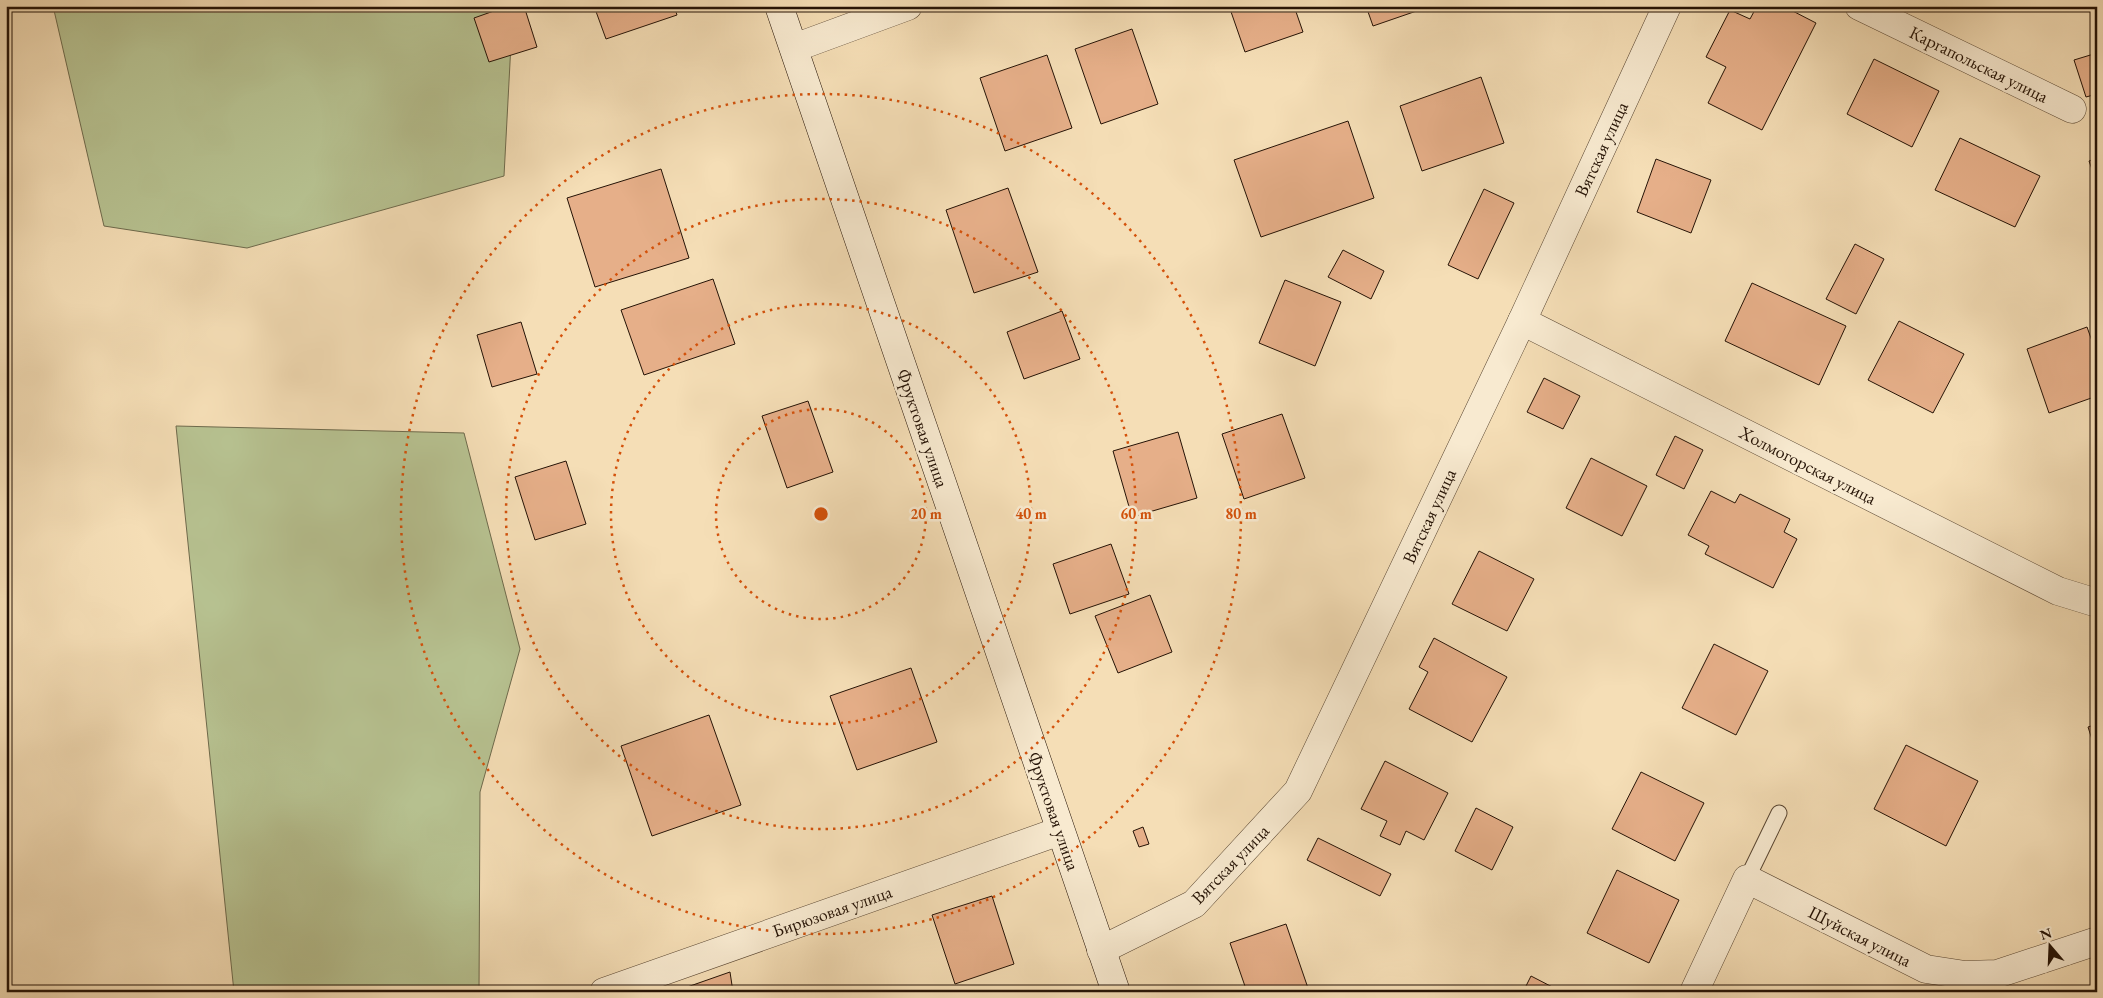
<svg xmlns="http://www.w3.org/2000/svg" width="2103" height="998" viewBox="0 0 2103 998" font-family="'EB Garamond',serif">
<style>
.green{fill:#b7c291;stroke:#6e6a4c}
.building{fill:#e6af89;stroke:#251306}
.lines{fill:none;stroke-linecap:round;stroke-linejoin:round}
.lane-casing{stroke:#594632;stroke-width:17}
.street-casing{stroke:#594632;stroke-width:29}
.secondary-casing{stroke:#251306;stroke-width:29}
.lane{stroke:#f8ead0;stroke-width:15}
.street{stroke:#f8ead0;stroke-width:28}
.secondary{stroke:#f8ead0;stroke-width:28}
.ring{fill:none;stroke:#d4520b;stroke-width:2.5;stroke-dasharray:2.5 5}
.labels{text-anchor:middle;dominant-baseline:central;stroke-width:5;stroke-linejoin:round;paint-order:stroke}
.street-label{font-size:18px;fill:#251306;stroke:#f8ead0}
.centre{fill:#d4520b;stroke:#f8ead0;stroke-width:2.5}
.ring-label{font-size:15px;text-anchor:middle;font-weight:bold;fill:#d4520b;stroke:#f8ead0;stroke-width:5;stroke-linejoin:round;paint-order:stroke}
</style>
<rect width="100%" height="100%" fill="#f5deb6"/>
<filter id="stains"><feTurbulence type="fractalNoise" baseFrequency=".004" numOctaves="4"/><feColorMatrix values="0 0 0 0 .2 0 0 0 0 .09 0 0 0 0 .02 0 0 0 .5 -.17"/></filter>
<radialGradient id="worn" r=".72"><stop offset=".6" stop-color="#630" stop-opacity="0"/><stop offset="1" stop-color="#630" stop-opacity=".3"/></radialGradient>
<g class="green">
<path d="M 53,6 L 513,6 L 504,176 L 247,248 L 104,226 Z"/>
<path d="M 176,426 L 464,433 L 520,649 L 480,792 L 479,992 L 234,992 Z"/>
</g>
<g class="building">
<path d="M 508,6 L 524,6 L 537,47 L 489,62 L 474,18 Z"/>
<path d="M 594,6 L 674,6 L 677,15 L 606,39 Z"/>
<path d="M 1229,6 L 1294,6 L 1303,32 L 1245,52 Z"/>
<path d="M 1366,6 L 1431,6 L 1373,26 Z"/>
<path d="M 1757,6 L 1783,6 L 1816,23 L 1762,130 L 1708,103 L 1726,67 L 1706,57 L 1730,10 L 1750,19 Z"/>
<path d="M 1132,29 L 1158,104 L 1101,124 L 1075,49 Z"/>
<path d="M 2097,53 L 2097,94 L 2086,97 L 2074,60 Z"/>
<path d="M 1047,55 L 1072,128 L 1005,151 L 980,78 Z"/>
<path d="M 1874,59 L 1939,91 L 1912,147 L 1847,114 Z"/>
<path d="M 1481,77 L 1504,143 L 1422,171 L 1400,106 Z"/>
<path d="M 1348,121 L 1374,198 L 1261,237 L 1234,160 Z"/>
<path d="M 1960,138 L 2040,176 L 2015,227 L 1935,190 Z"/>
<path d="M 2097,158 L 2097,183 L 2089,161 Z"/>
<path d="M 1656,159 L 1711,180 L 1691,233 L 1637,212 Z"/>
<path d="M 661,169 L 689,258 L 595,287 L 567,198 Z"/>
<path d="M 1008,188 L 1038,272 L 974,293 L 946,210 Z"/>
<path d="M 1484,189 L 1514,203 L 1478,279 L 1448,265 Z"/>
<path d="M 1855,244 L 1884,259 L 1856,314 L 1826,299 Z"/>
<path d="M 1343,250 L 1384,271 L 1371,299 L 1328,277 Z"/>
<path d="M 713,279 L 735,344 L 644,375 L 621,310 Z"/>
<path d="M 1285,280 L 1341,302 L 1315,366 L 1259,343 Z"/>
<path d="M 1752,283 L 1846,326 L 1819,385 L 1725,341 Z"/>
<path d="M 1062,311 L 1080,359 L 1024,379 L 1007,332 Z"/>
<path d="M 1899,321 L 1964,354 L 1933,413 L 1868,380 Z"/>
<path d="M 521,322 L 537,374 L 492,387 L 477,335 Z"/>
<path d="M 2087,327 L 2097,355 L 2097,396 L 2049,413 L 2027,349 Z"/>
<path d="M 1544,378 L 1580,396 L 1563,429 L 1527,412 Z"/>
<path d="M 808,401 L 833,472 L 787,488 L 762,416 Z"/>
<path d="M 1282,414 L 1305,478 L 1244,499 L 1222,434 Z"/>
<path d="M 1178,432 L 1197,498 L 1132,517 L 1113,451 Z"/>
<path d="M 1675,436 L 1703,450 L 1684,489 L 1656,475 Z"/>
<path d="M 1591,458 L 1647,486 L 1622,536 L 1566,508 Z"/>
<path d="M 566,461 L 586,524 L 535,540 L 515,477 Z"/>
<path d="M 1711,491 L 1735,503 L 1740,494 L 1790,519 L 1784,532 L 1797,539 L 1773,588 L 1705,554 L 1709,546 L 1688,535 Z"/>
<path d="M 1111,544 L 1129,594 L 1070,614 L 1053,564 Z"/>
<path d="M 1479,551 L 1534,579 L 1507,631 L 1452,604 Z"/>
<path d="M 1150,595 L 1172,652 L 1118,673 L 1095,616 Z"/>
<path d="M 1434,638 L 1507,677 L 1472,742 L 1409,709 L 1428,672 L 1419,667 Z"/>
<path d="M 1714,644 L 1768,671 L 1736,735 L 1682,708 Z"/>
<path d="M 911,668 L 937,742 L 857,770 L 830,696 Z"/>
<path d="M 709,715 L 741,805 L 652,836 L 621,746 Z"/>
<path d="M 2097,724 L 2097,755 L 2088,727 Z"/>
<path d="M 1906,745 L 1978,781 L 1946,846 L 1874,809 Z"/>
<path d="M 1385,761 L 1448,793 L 1424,840 L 1406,831 L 1400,845 L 1380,836 L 1387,821 L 1361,809 Z"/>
<path d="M 1641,772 L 1704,803 L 1675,861 L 1612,829 Z"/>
<path d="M 1476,808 L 1513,827 L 1492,870 L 1455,851 Z"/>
<path d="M 1143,827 L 1149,844 L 1139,847 L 1133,831 Z"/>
<path d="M 1318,838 L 1391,874 L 1380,896 L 1307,860 Z"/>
<path d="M 1617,870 L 1679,900 L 1649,963 L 1587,933 Z"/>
<path d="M 992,896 L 1014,964 L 955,984 L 932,915 Z"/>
<path d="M 1286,924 L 1309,991 L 1247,992 L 1230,943 Z"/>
<path d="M 730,972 L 733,992 L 673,992 Z"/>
<path d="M 1531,976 L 1562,992 L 1523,992 Z"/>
</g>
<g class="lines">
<g class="lane-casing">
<path id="lane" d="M 1747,879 L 1779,813"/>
</g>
<g class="street-casing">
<g id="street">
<path d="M 1859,6 L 2072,109"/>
<path d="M 794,48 L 908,6"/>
<path d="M 1522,321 L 2058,591 L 2097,603"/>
<path d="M 1101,950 L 1194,904 L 1298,791 L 1522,321 L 1667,6"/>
<path d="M 604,992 L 1060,831"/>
<path d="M 1694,992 L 1747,879 L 1926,969 L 1965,975 L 1997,974 L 2097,941"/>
</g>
</g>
<g class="secondary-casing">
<path id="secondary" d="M 779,6 L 1116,992"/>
</g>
<use href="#lane" class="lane"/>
<use href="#street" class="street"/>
<use href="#secondary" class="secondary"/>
</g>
<g class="ring">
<circle cx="821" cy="514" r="105"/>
<circle cx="821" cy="514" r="210"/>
<circle cx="821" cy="514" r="315"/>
<circle cx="821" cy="514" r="420"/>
</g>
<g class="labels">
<g class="street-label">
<text transform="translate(1979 64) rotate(26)">Каргапольская улица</text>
<text transform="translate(1601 149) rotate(-65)">Вятская улица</text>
<text transform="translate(923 428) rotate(71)">Фруктовая улица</text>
<text transform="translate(1808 465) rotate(27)">Холмогорская улица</text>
<text transform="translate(1429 516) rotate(-65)">Вятская улица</text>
<text transform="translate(1054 811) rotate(71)">Фруктовая улица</text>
<text transform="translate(1230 864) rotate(-46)">Вятская улица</text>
<text transform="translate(832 911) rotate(-19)">Бирюзовая улица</text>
<text transform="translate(1860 936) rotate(27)">Шуйская улица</text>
</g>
</g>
<circle cx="821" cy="514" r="8" class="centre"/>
<g class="ring-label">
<text x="926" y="519">20 m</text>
<text x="1031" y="519">40 m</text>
<text x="1136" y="519">60 m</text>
<text x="1241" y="519">80 m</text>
</g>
<rect width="2103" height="998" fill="none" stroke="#f5deb6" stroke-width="25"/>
<rect x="8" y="8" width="2088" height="983" fill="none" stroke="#251306" stroke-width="2.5"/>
<rect x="12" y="12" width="2078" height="973" fill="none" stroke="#251306"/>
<g transform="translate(2050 946) rotate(341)" stroke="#f8ead0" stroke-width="4" paint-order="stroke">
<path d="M0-4L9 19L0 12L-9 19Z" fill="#251306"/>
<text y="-8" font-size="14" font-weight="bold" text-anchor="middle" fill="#251306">N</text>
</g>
<rect width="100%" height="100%" filter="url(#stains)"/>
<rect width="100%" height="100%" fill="url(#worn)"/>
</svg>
